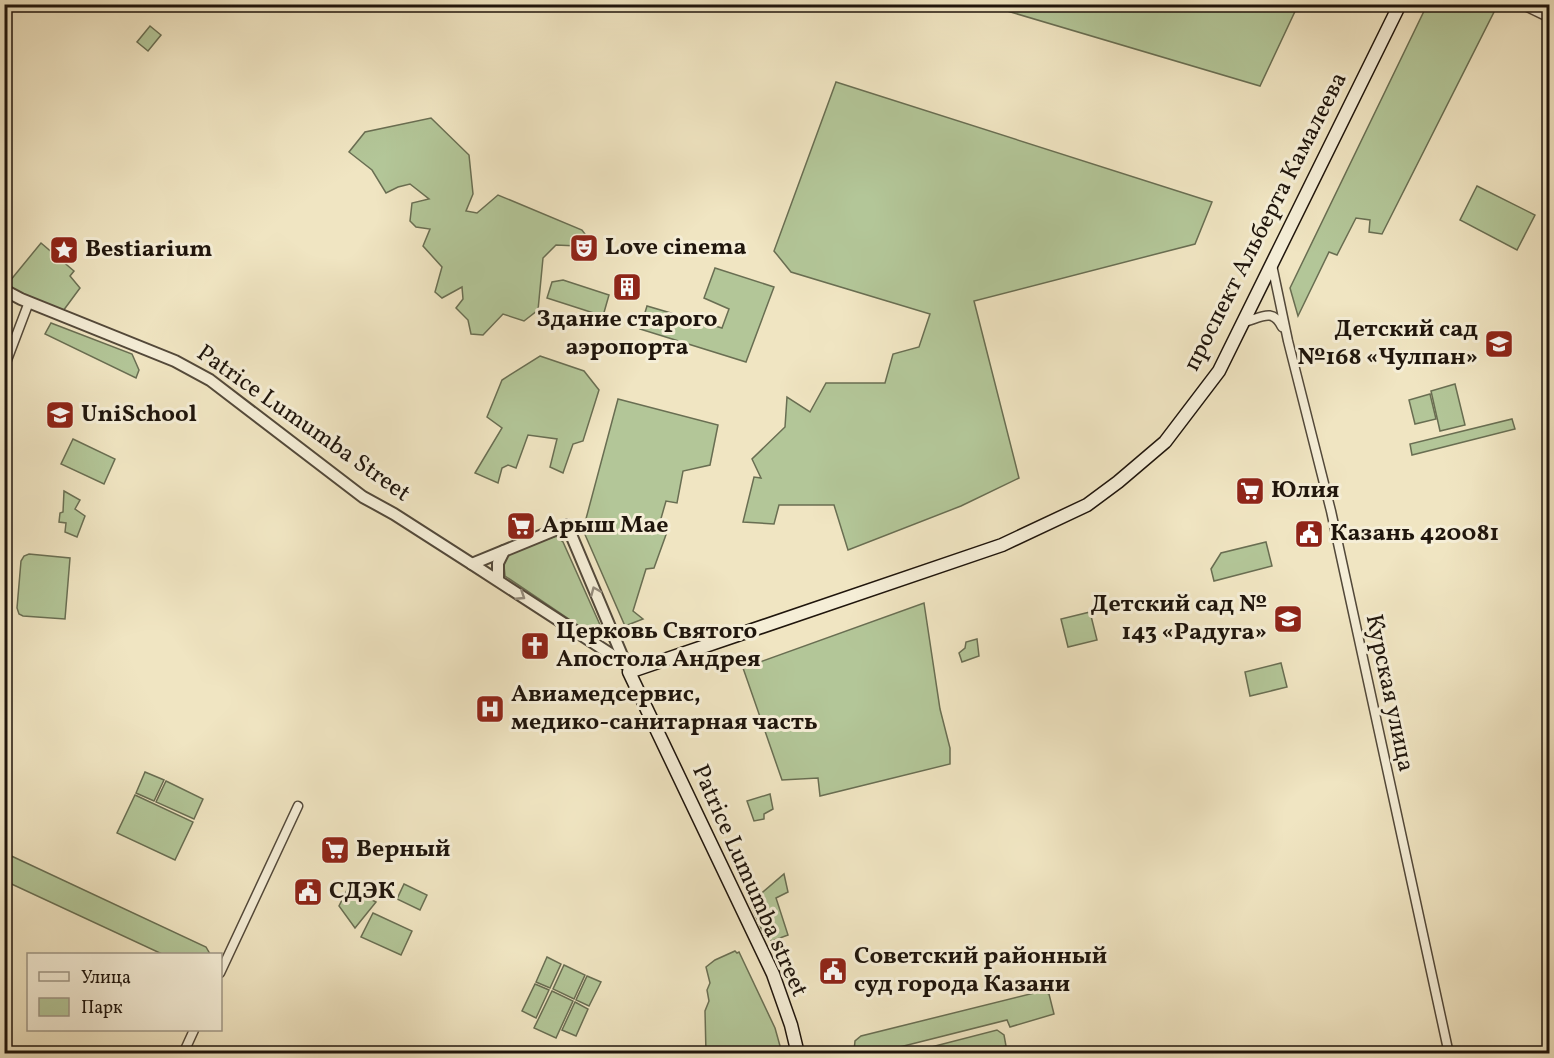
<svg xmlns="http://www.w3.org/2000/svg" width="1554" height="1058" viewBox="0 0 1554 1058" font-family="Vollkorn,serif">
<style>
.green{fill:#b3c698;stroke:#696e52;stroke-width:1.5}
.lines{fill:none;stroke-linecap:round;stroke-linejoin:round}
.minor-casing{stroke:#53493a;stroke-width:11}
.tertiary-casing{stroke:#53493a;stroke-width:14}
.secondary-casing{stroke:#1f150c;stroke-width:15}
.minor{stroke:#f5eed7;stroke-width:8}
.tertiary{stroke:#f5eed7;stroke-width:10}
.secondary{stroke:#f5eed7;stroke-width:12}
.oneway{stroke:#958c7c}
.labels{text-anchor:middle;dominant-baseline:central;stroke-width:6;stroke-linejoin:round;paint-order:stroke}
.street-label{font-size:24px;fill:#1f150c;stroke:#f5eed7}
.poi-label{font-size:24px;font-weight:bold;fill:#1f150c;stroke:#f5eed7;text-anchor:start}
</style>
<rect width="100%" height="100%" fill="#f0e5c2"/>
<filter id="stains"><feTurbulence type="fractalNoise" baseFrequency=".00333" numOctaves="4"/><feColorMatrix values="0 0 0 0 .2 0 0 0 0 .09 0 0 0 0 .02 0 0 0 .5 -.17"/></filter>
<radialGradient id="worn" r=".72"><stop offset=".6" stop-color="#630" stop-opacity="0"/><stop offset="1" stop-color="#630" stop-opacity=".3"/></radialGradient>
<g class="green">
<path d="M 987,5 L 1298,5 L 1260,86 Z"/>
<path d="M 1427,5 L 1489,5 L 1496,8 L 1382,234 L 1369,232 L 1370,220 L 1356,218 L 1337,255 L 1329,252 L 1298,316 L 1290,288 Z"/>
<path d="M 150,26 L 161,35 L 148,51 L 137,42 Z"/>
<path d="M 836,82 L 1212,202 L 1195,244 L 974,301 L 1019,478 L 961,506 L 848,550 L 834,505 L 779,505 L 774,524 L 743,522 L 754,477 L 761,478 L 752,459 L 785,427 L 787,397 L 810,412 L 826,383 L 885,383 L 893,354 L 919,347 L 930,314 L 791,272 L 774,251 Z"/>
<path d="M 431,118 L 469,155 L 473,194 L 466,211 L 477,213 L 498,195 L 582,230 L 588,238 L 578,246 L 556,245 L 543,258 L 538,310 L 524,321 L 503,314 L 483,335 L 471,334 L 468,320 L 456,308 L 463,299 L 462,287 L 442,298 L 435,292 L 442,267 L 423,246 L 430,229 L 416,227 L 410,221 L 412,203 L 429,199 L 410,184 L 398,187 L 386,193 L 372,170 L 349,152 L 365,132 Z"/>
<path d="M 1477,186 L 1535,215 L 1517,250 L 1460,220 Z"/>
<path d="M 41,243 L 74,271 L 70,276 L 80,288 L 63,311 L 5,287 Z"/>
<path d="M 715,268 L 774,287 L 746,362 L 640,329 L 647,306 L 722,328 L 729,309 L 704,298 Z"/>
<path d="M 563,280 L 609,295 L 603,316 L 547,298 L 552,282 Z"/>
<path d="M 51,323 L 132,354 L 139,370 L 136,378 L 45,334 Z"/>
<path d="M 540,356 L 584,371 L 599,390 L 583,441 L 573,444 L 563,473 L 550,467 L 557,439 L 528,435 L 516,468 L 508,465 L 502,468 L 498,483 L 475,473 L 502,428 L 487,417 L 502,380 Z"/>
<path d="M 1455,384 L 1465,425 L 1440,431 L 1431,391 Z"/>
<path d="M 1430,394 L 1436,419 L 1415,424 L 1409,400 Z"/>
<path d="M 618,399 L 718,425 L 710,465 L 683,471 L 677,503 L 666,501 L 658,529 L 667,532 L 654,568 L 646,569 L 633,611 L 643,619 L 625,626 L 583,530 Z"/>
<path d="M 1512,419 L 1515,429 L 1412,455 L 1410,444 Z"/>
<path d="M 73,439 L 115,459 L 104,484 L 61,464 Z"/>
<path d="M 64,491 L 80,500 L 75,509 L 85,516 L 77,537 L 65,532 L 66,523 L 59,522 L 60,513 L 63,512 Z"/>
<path d="M 556,536 L 563,542 L 605,636 L 597,638 L 505,576 L 503,555 Z"/>
<path d="M 1266,542 L 1272,566 L 1214,581 L 1211,569 L 1221,553 Z"/>
<path d="M 29,554 L 70,558 L 65,619 L 23,616 L 19,614 L 17,608 L 21,561 L 24,556 Z"/>
<path d="M 924,603 L 940,709 L 950,748 L 950,764 L 820,796 L 818,778 L 782,780 L 743,668 Z"/>
<path d="M 1090,612 L 1097,640 L 1068,647 L 1061,619 Z"/>
<path d="M 977,639 L 979,656 L 962,662 L 959,653 L 965,648 L 966,642 Z"/>
<path d="M 1281,663 L 1287,687 L 1250,696 L 1245,672 Z"/>
<path d="M 145,772 L 164,780 L 154,801 L 136,793 Z"/>
<path d="M 166,781 L 203,799 L 194,819 L 156,802 Z"/>
<path d="M 770,794 L 773,809 L 764,814 L 764,819 L 754,821 L 747,801 Z"/>
<path d="M 135,795 L 193,822 L 175,860 L 117,833 Z"/>
<path d="M 5,853 L 206,947 L 210,954 L 162,954 L 5,881 Z"/>
<path d="M 784,874 L 788,892 L 776,898 L 788,935 L 772,941 L 764,935 L 750,903 Z"/>
<path d="M 404,884 L 427,895 L 420,910 L 397,899 Z"/>
<path d="M 348,888 L 376,902 L 355,928 L 339,906 Z"/>
<path d="M 373,913 L 412,931 L 401,955 L 361,937 Z"/>
<path d="M 735,951 L 737,953 L 739,952 L 775,1028 L 782,1053 L 706,1053 L 705,1011 L 709,1001 L 707,990 L 710,983 L 706,967 L 715,960 Z"/>
<path d="M 547,957 L 561,964 L 550,988 L 536,982 Z"/>
<path d="M 564,965 L 585,975 L 574,999 L 553,989 Z"/>
<path d="M 587,976 L 601,982 L 589,1006 L 576,1000 Z"/>
<path d="M 535,984 L 549,990 L 536,1018 L 522,1011 Z"/>
<path d="M 552,991 L 573,1001 L 556,1038 L 534,1028 Z"/>
<path d="M 1042,991 L 1049,994 L 1054,1014 L 1010,1027 L 1007,1020 L 876,1053 L 857,1053 L 854,1051 L 855,1041 L 861,1036 Z"/>
<path d="M 575,1002 L 588,1009 L 576,1036 L 562,1030 Z"/>
<path d="M 997,1030 L 1004,1035 L 1006,1046 L 979,1053 L 963,1053 L 961,1049 L 949,1053 L 908,1053 Z"/>
</g>
<g class="lines">
<g class="minor-casing">
<g id="minor">
<path d="M 1521,4 L 1550,18"/>
<path d="M 1272,265 L 1288,341 L 1331,511 L 1449,1054"/>
<path d="M 1245,322 C 1262,317 1273,308 1282,327"/>
<path d="M 4,368 L 29,302"/>
<path d="M 220,973 L 298,806"/>
<path d="M 183,1054 L 194,1030"/>
</g>
</g>
<g class="tertiary-casing">
<g id="tertiary">
<path d="M 4,290 L 21,299 L 175,361 L 210,380 L 363,497 L 394,514 L 472,564 L 626,664"/>
<path d="M 472,564 L 567,525 L 626,665"/>
<path d="M 498,580 L 498,563 L 504,551"/>
</g>
</g>
<g class="secondary-casing">
<path id="secondary" d="M 798,1054 L 791,1025 L 773,974 L 629,672 L 1002,545 L 1087,505 L 1118,482 L 1165,442 L 1219,371 L 1400,4"/>
</g>
<use href="#minor" class="minor"/>
<use href="#tertiary" class="tertiary"/>
<use href="#secondary" class="secondary"/>
</g>
<defs><path id="oneway-chevron" d="M-2-3.5L2.5 0L-2 3.5" fill="none" stroke-width="1.6" stroke-linecap="round" stroke-linejoin="round" transform="scale(1.5)"/></defs>
<g class="oneway">
<use href="#oneway-chevron" transform="translate(595 591) rotate(-113)"/>
<use href="#oneway-chevron" transform="translate(521 596) rotate(33)"/>
</g>
<defs>
<g id="theatre-square" transform="scale(1.5)"><rect x="-9" y="-9" width="18" height="18" rx="4" fill="#8f2418" stroke="#f5eed7"/><path d="M-5-5.5Q0-4 5-5.5V0Q5 5 0 6Q-5 5-5 0ZM-3.3-2.5H-1v1.5H-3.3ZM1-2.5H3.3v1.5H1ZM-2.8 1Q0 5.5 2.8 1Z" fill="#fff"/></g>
<g id="sight-square" transform="scale(1.5)"><rect x="-9" y="-9" width="18" height="18" rx="4" fill="#8f2418" stroke="#f5eed7"/><path d="M0-6L1.8-2.2L6-1.7L2.9 1.2L3.7 5.4L0 3.3L-3.7 5.4L-2.9 1.2L-6-1.7L-1.8-2.2Z" fill="#fff"/></g>
<g id="building-square" transform="scale(1.5)"><rect x="-9" y="-9" width="18" height="18" rx="4" fill="#8f2418" stroke="#f5eed7"/><path d="M-4-6H4V6H1V3H-1V6H-4ZM-2.5-4.3h1.7v1.8h-1.7ZM.8-4.3h1.7v1.8H.8ZM-2.5-1h1.7V.8h-1.7ZM.8-1h1.7V.8H.8Z" fill="#fff"/></g>
<g id="school-square" transform="scale(1.5)"><rect x="-9" y="-9" width="18" height="18" rx="4" fill="#8f2418" stroke="#f5eed7"/><path d="M0-5L7-2L0 1L-7-2ZM-4 1L0 2.5L4 1V4Q0 6-4 4Z" fill="#fff"/></g>
<g id="supermarket-square" transform="scale(1.5)"><rect x="-9" y="-9" width="18" height="18" rx="4" fill="#8f2418" stroke="#f5eed7"/><path d="M-6-5.5h2.5l.6 2H6L4.5 2H-2.5L-4.4-4H-6ZM-1.5 3.2a1.3 1.3 0 1 0 .1 0ZM3 3.2a1.3 1.3 0 1 0 .1 0Z" fill="#fff"/></g>
<g id="civic-square" transform="scale(1.5)"><rect x="-9" y="-9" width="18" height="18" rx="4" fill="#8f2418" stroke="#f5eed7"/><path d="M-.6-6.5H3V-4.5H.6V-3L4-1V1h2V6H-6V1h2V-1L-.6-3ZM-1.2 2.5V6h2.4V2.5Z" fill="#fff"/></g>
<g id="church-square" transform="scale(1.5)"><rect x="-9" y="-9" width="18" height="18" rx="4" fill="#8f2418" stroke="#f5eed7"/><path d="M-1.2-6h2.4v3.5h3.3v2.4h-3.3V6h-2.4V-.1h-3.3v-2.4h3.3Z" fill="#fff"/></g>
<g id="hospital-square" transform="scale(1.5)"><rect x="-9" y="-9" width="18" height="18" rx="4" fill="#8f2418" stroke="#f5eed7"/><path d="M-5-5h3v3.5h4V-5h3V5h-3V1.5h-4V5h-3Z" fill="#fff"/></g>
</defs>
<g fill-rule="evenodd">
<use href="#theatre-square" x="584" y="248"/>
<use href="#sight-square" x="64" y="250"/>
<use href="#building-square" x="627" y="287"/>
<use href="#school-square" x="1499" y="344"/>
<use href="#school-square" x="60" y="415"/>
<use href="#supermarket-square" x="1250" y="491"/>
<use href="#supermarket-square" x="521" y="526"/>
<use href="#civic-square" x="1309" y="534"/>
<use href="#school-square" x="1288" y="619"/>
<use href="#church-square" x="535" y="646"/>
<use href="#hospital-square" x="490" y="709"/>
<use href="#supermarket-square" x="335" y="850"/>
<use href="#civic-square" x="308" y="892"/>
<use href="#civic-square" x="833" y="971"/>
</g>
<g class="labels">
<g class="street-label">
<text transform="translate(1266 222) rotate(-63)">проспект Альберта Камалеева</text>
<text transform="translate(303 424) rotate(35)">Patrice Lumumba Street</text>
<text transform="translate(1389 693) rotate(78)">Курская улица</text>
<text transform="translate(749 881) rotate(66)">Patrice Lumumba street</text>
</g>
<g class="poi-label">
<text x="605" y="248">Love cinema</text>
<text x="85" y="250">Bestiarium</text>
<text x="627" y="320" text-anchor="middle">Здание старого<tspan x="627" dy="28">аэропорта</tspan></text>
<text x="1478" y="330" text-anchor="end">Детский сад<tspan x="1478" dy="28">№168 «Чулпан»</tspan></text>
<text x="81" y="415">UniSchool</text>
<text x="1271" y="491">Юлия</text>
<text x="542" y="526">Арыш Мае</text>
<text x="1330" y="534">Казань 420081</text>
<text x="1267" y="605" text-anchor="end">Детский сад №<tspan x="1267" dy="28">143 «Радуга»</tspan></text>
<text x="556" y="632">Церковь Святого<tspan x="556" dy="28">Апостола Андрея</tspan></text>
<text x="511" y="695">Авиамедсервис,<tspan x="511" dy="28">медико-санитарная часть</tspan></text>
<text x="356" y="850">Верный</text>
<text x="329" y="892">СДЭК</text>
<text x="854" y="957">Советский районный<tspan x="854" dy="28">суд города Казани</tspan></text>
</g>
</g>
<rect width="1554" height="1058" fill="none" stroke="#f0e5c2" stroke-width="24"/>
<rect x="6" y="6" width="1542" height="1046" fill="none" stroke="#1f150c" stroke-width="3"/>
<rect x="12" y="12" width="1530" height="1034" fill="none" stroke="#1f150c" stroke-width="1.5"/>
<rect x="27" y="953" width="195" height="78" fill="#f5eed7" stroke="#9f9786" stroke-width="1.5"/>
<rect x="39" y="972" width="30" height="9" fill="#f5eed7" stroke="#9f9786" stroke-width="1.5"/>
<text x="81" y="983" font-size="18" fill="#1f150c">Улица</text>
<rect x="39" y="998" width="30" height="18" fill="#b3c698" stroke="#9f9786" stroke-width="1.5"/>
<text x="81" y="1013" font-size="18" fill="#1f150c">Парк</text>
<rect width="100%" height="100%" filter="url(#stains)"/>
<rect width="100%" height="100%" fill="url(#worn)"/>
</svg>
